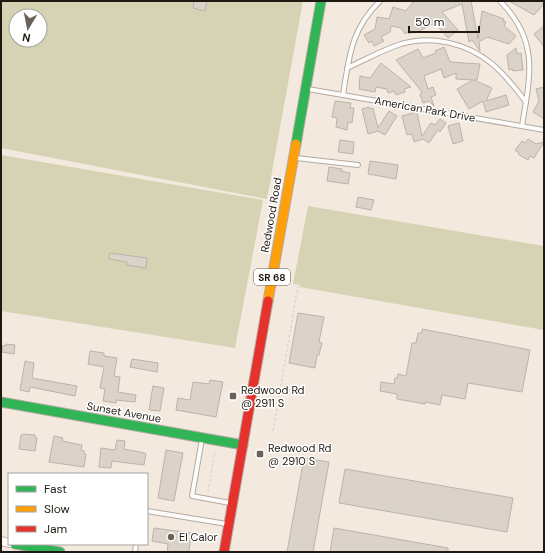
<svg xmlns="http://www.w3.org/2000/svg" width="545" height="553" viewBox="0 0 545 553" font-family="'DM Sans',sans-serif">
<style>
.green{fill:#d5d3b4;fill-rule:evenodd}
.building{fill:#dbd3ca;stroke:#bbb3aa}
.lines{fill:none;stroke-linecap:round;stroke-linejoin:round}
.lane-casing{stroke:#b3aba3;stroke-width:6}
.street-casing{stroke:#b3aba3;stroke-width:10}
.fast-casing{stroke:#b3aba3;stroke-width:11}
.slow-casing{stroke:#b3aba3;stroke-width:11}
.jam-casing{stroke:#b3aba3;stroke-width:11}
.path{stroke:#dad7d4;stroke-width:1.5;stroke-dasharray:3 2;stroke-linecap:butt}
.lane{stroke:#fdfcfa;stroke-width:4}
.street{stroke:#fdfcfa;stroke-width:8}
.fast{stroke:#30b455;stroke-width:9}
.slow{stroke:#ff9f0a;stroke-width:9}
.jam{stroke:#e5322d;stroke-width:9}
.poi-dot{fill:#6a6259;stroke:#fff;stroke-width:1.5}
.labels{text-anchor:middle;dominant-baseline:central;stroke-width:3;stroke-linejoin:round;paint-order:stroke}
.shield{fill:#fff;stroke:#635e59;stroke-width:1}
.shield-label{font-size:10px;font-weight:bold;fill:#201912}
.street-label{font-size:11px;fill:#201912;stroke:#fff}
.poi-label{font-size:11px;fill:#201912;stroke:#fff;text-anchor:start}
</style>
<rect width="100%" height="100%" fill="#f4e9de"/>
<g class="green">
<path d="M 1,1 L 303,1 L 267,199 L 1,148 ZM 16,16 L 40,16 L 40,40 L 16,40 Z"/>
<path d="M 1,155 L 263,200 L 235,348 L 1,311 Z"/>
<path d="M 308,206 L 544,246 L 544,330 L 300,287 L 300,285 L 293,284 Z"/>
</g>
<g class="building">
<path d="M 194,1 L 207,1 L 205,11 L 193,8 Z"/>
<path d="M 414,1 L 471,1 L 478,39 L 482,11 L 504,19 L 503,21 L 506,22 L 504,26 L 516,36 L 509,44 L 487,37 L 479,42 L 480,51 L 472,40 L 469,42 L 462,4 L 442,12 L 458,30 L 448,38 L 435,23 L 415,33 L 414,31 L 409,34 L 408,32 L 405,34 L 401,28 L 391,26 L 390,32 L 381,37 L 384,41 L 374,46 L 372,41 L 369,43 L 364,35 L 375,29 L 377,17 L 389,19 L 393,7 L 406,11 Z"/>
<path d="M 509,1 L 544,1 L 544,4 L 534,15 Z"/>
<path d="M 544,26 L 544,47 L 534,34 Z"/>
<path d="M 444,47 L 450,62 L 480,64 L 477,80 L 474,80 L 492,88 L 486,101 L 506,95 L 509,105 L 486,112 L 483,101 L 469,109 L 457,89 L 473,80 L 456,79 L 456,73 L 444,78 L 441,69 L 424,76 L 428,89 L 433,87 L 436,95 L 431,97 L 434,106 L 429,101 L 423,103 L 420,94 L 422,92 L 396,60 L 418,49 L 423,58 L 436,53 L 435,51 Z"/>
<path d="M 516,48 L 517,54 L 521,53 L 523,70 L 513,71 L 512,69 L 509,70 L 507,55 Z"/>
<path d="M 381,63 L 411,87 L 404,89 L 405,92 L 396,95 L 394,91 L 388,93 L 387,89 L 376,87 L 375,92 L 359,89 L 360,76 L 370,78 Z"/>
<path d="M 544,87 L 544,119 L 533,112 L 539,101 L 536,89 Z"/>
<path d="M 335,101 L 351,103 L 350,108 L 354,108 L 352,123 L 348,122 L 347,130 L 336,127 L 337,118 L 332,117 Z"/>
<path d="M 369,107 L 370,109 L 373,108 L 378,128 L 389,111 L 397,116 L 385,135 L 378,131 L 368,134 L 362,109 Z"/>
<path d="M 417,112 L 422,136 L 431,123 L 435,125 L 440,119 L 446,123 L 440,132 L 438,130 L 429,143 L 423,139 L 414,142 L 412,134 L 407,135 L 402,116 Z"/>
<path d="M 459,123 L 463,141 L 453,144 L 448,126 Z"/>
<path d="M 528,139 L 536,144 L 544,142 L 534,158 L 530,156 L 528,160 L 518,154 L 519,153 L 515,150 L 522,141 L 525,143 Z"/>
<path d="M 340,140 L 354,142 L 353,154 L 338,152 Z"/>
<path d="M 370,161 L 398,165 L 396,179 L 368,174 Z"/>
<path d="M 329,167 L 342,169 L 341,171 L 350,173 L 348,184 L 327,181 Z"/>
<path d="M 358,197 L 374,200 L 371,210 L 356,207 Z"/>
<path d="M 110,253 L 147,258 L 146,268 L 126,265 L 127,262 L 109,259 Z"/>
<path d="M 298,313 L 324,317 L 319,342 L 322,343 L 319,355 L 317,355 L 315,368 L 289,363 Z"/>
<path d="M 422,329 L 530,350 L 522,392 L 468,383 L 465,399 L 442,395 L 440,405 L 425,402 L 425,404 L 397,399 L 397,394 L 380,391 L 381,382 L 394,384 L 395,378 L 397,378 L 398,374 L 406,376 L 412,343 L 416,343 L 418,333 L 422,333 Z"/>
<path d="M 6,344 L 15,345 L 14,354 L 2,352 L 3,345 L 6,346 Z"/>
<path d="M 90,351 L 104,353 L 104,356 L 117,358 L 114,376 L 120,377 L 118,392 L 136,395 L 135,402 L 116,400 L 116,403 L 103,401 L 105,389 L 100,388 L 104,367 L 88,364 Z"/>
<path d="M 132,359 L 158,363 L 157,372 L 130,367 Z"/>
<path d="M 25,361 L 34,363 L 32,378 L 77,386 L 75,396 L 30,387 L 29,392 L 20,390 Z"/>
<path d="M 210,380 L 223,382 L 216,417 L 176,410 L 178,398 L 190,400 L 193,382 L 209,384 Z"/>
<path d="M 153,386 L 164,388 L 160,411 L 149,410 Z"/>
<path d="M 23,434 L 35,435 L 35,437 L 37,438 L 35,451 L 19,449 L 21,435 L 23,435 Z"/>
<path d="M 54,436 L 63,438 L 62,441 L 82,445 L 81,450 L 84,451 L 84,454 L 86,454 L 84,467 L 49,462 Z"/>
<path d="M 117,440 L 125,441 L 124,449 L 145,453 L 146,454 L 144,465 L 112,461 L 111,468 L 99,467 L 101,448 L 115,450 Z"/>
<path d="M 166,450 L 183,453 L 174,501 L 158,498 Z"/>
<path d="M 304,458 L 329,462 L 313,552 L 287,552 Z"/>
<path d="M 345,469 L 513,498 L 507,532 L 339,503 Z"/>
<path d="M 154,528 L 191,533 L 189,552 L 167,552 L 168,544 L 152,541 Z"/>
<path d="M 334,528 L 448,548 L 448,552 L 330,552 Z"/>
</g>
<g class="lines">
<g class="lane-casing">
<g id="lane">
<path d="M 500,1 C 540,41 530,76 522,126"/>
<path d="M 347,68 C 365,60 382,50 401,44 C 432,35 466,43 491,63 C 505,74 515,88 526,102"/>
<path d="M 308,89 L 544,130"/>
<path d="M 343,95 C 349,57 351,29 380,1"/>
<path d="M 296,158 L 358,165"/>
<path d="M 202,439 L 192,496 L 230,503"/>
<path d="M 147,511 L 227,524"/>
<path d="M 135,552 L 136,544"/>
</g>
</g>
<g class="street-casing">
<path id="street" d="M 1,541 L 9,543"/>
</g>
<g class="fast-casing">
<g id="fast">
<path d="M 296,144 L 321,1"/>
<path d="M 1,402 L 243,445"/>
<path d="M 15,544 L 60,552"/>
</g>
</g>
<g class="slow-casing">
<path id="slow" d="M 268,301 L 296,144"/>
</g>
<g class="jam-casing">
<path id="jam" d="M 224,552 L 268,301"/>
</g>
<g class="path">
<path d="M 273,431 L 298,286"/>
<path d="M 208,492 L 215,451"/>
</g>
<use href="#lane" class="lane"/>
<use href="#street" class="street"/>
<use href="#fast" class="fast"/>
<use href="#slow" class="slow"/>
<use href="#jam" class="jam"/>
</g>
<g class="poi-dot">
<rect x="229" y="392" width="8" height="8" rx="2"/>
<rect x="256" y="450" width="8" height="8" rx="2"/>
<circle cx="171" cy="537" r="4"/>
</g>
<g class="labels">
<rect class="shield" x="254" y="269" width="36" height="16" rx="3"/>
<g class="shield-label">
<text x="272" y="277">SR 68</text>
</g>
<g class="street-label">
<text transform="translate(425 109) rotate(10)">American Park Drive</text>
<text transform="translate(271 215) rotate(-80)">Redwood Road</text>
<text transform="translate(124 412) rotate(10)">Sunset Avenue</text>
</g>
<g class="poi-label">
<text x="241" y="390">Redwood Rd<tspan x="241" dy="13">@ 2911 S</tspan></text>
<text x="268" y="448">Redwood Rd<tspan x="268" dy="13">@ 2910 S</tspan></text>
<text x="179" y="537">El Calor</text>
</g>
</g>
<rect width="545" height="553" fill="none" stroke="#201912" stroke-width="4"/>
<rect x="8" y="473" width="140" height="72" fill="#ffffff" stroke="#a6a3a0"/>
<rect x="16" y="486" width="20" height="6" fill="#30b455" stroke="#a6a3a0"/>
<text x="44" y="493" font-size="12" fill="#201912">Fast</text>
<rect x="16" y="506" width="20" height="6" fill="#ff9f0a" stroke="#a6a3a0"/>
<text x="44" y="513" font-size="12" fill="#201912">Slow</text>
<rect x="16" y="526" width="20" height="6" fill="#e5322d" stroke="#a6a3a0"/>
<text x="44" y="533" font-size="12" fill="#201912">Jam</text>
<g transform="translate(28 28) rotate(190)"><circle r="19" fill="#ffffff" stroke="#a6a3a0"/>
<path d="M0-3L7 15L0 10L-7 15Z" fill="#6a6259"/>
<text y="-6" font-size="11" font-weight="bold" text-anchor="middle" fill="#201912">N</text>
</g>
<path d="M409 26v6h70v-6" fill="none" stroke="#201912" stroke-width="2"/>
<text x="415" y="26" font-size="12" fill="#201912" stroke="#ffffff" stroke-width="3" paint-order="stroke">50 m</text>
</svg>
